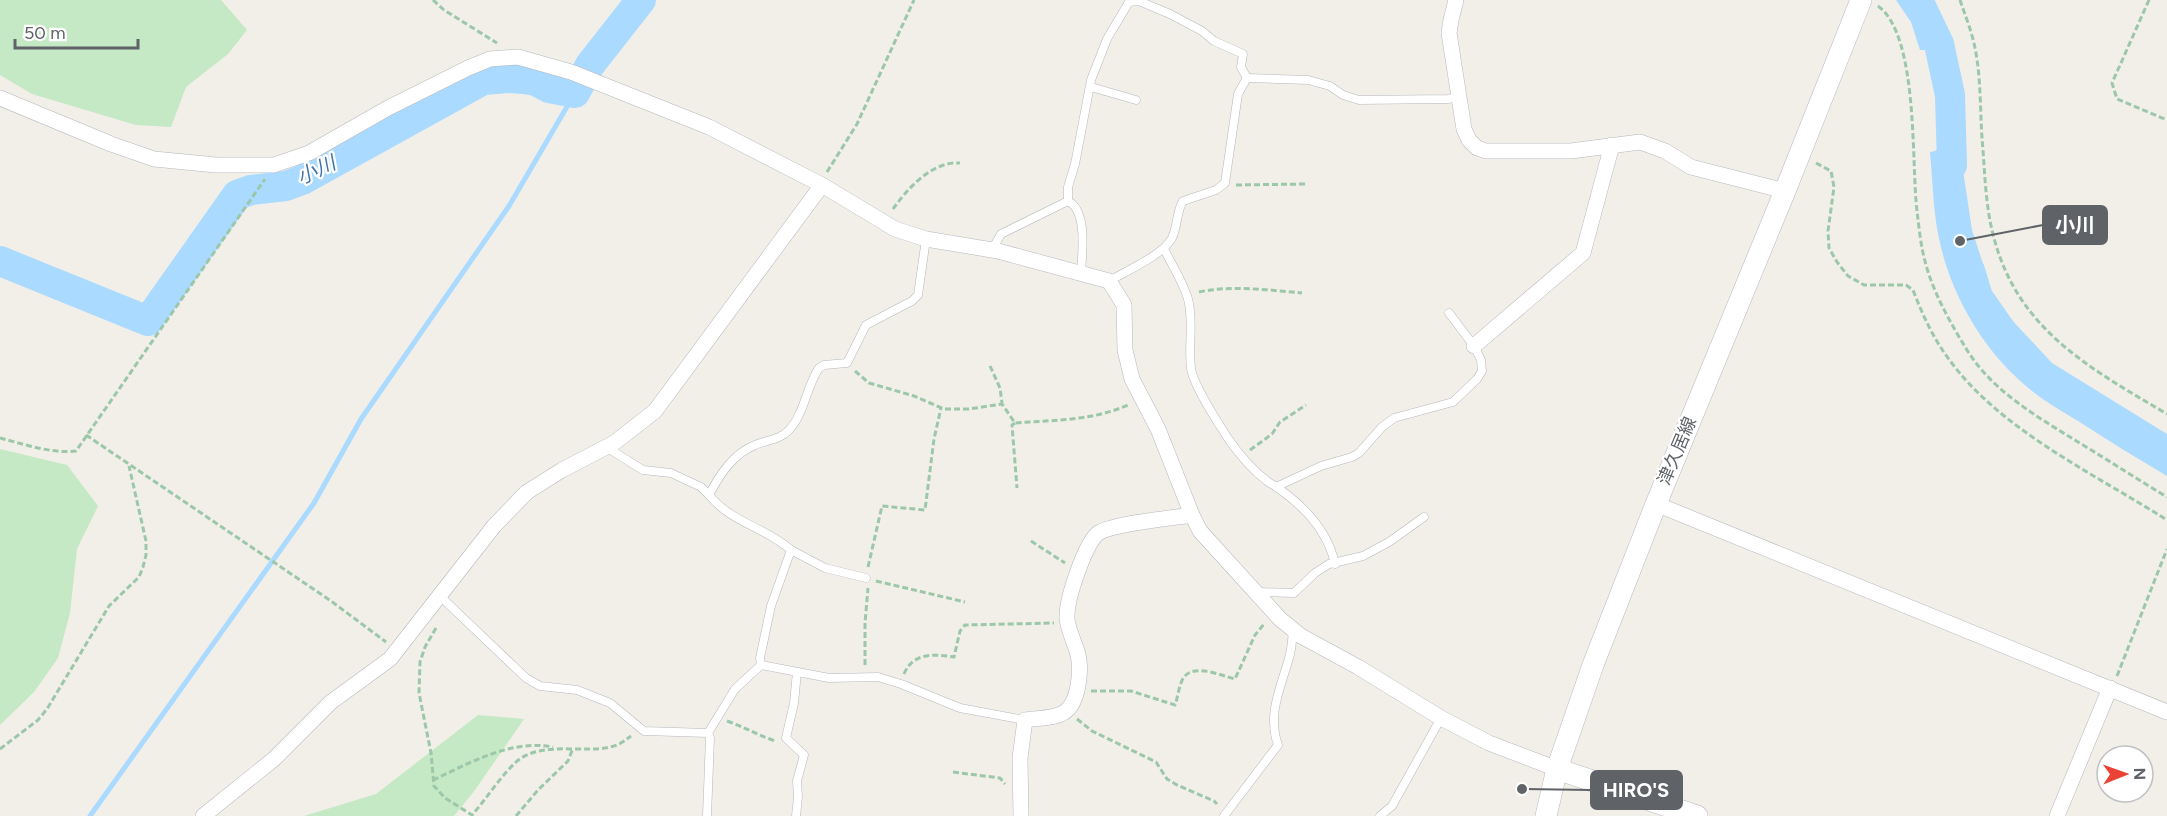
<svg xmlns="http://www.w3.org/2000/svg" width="2167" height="816" viewBox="0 0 2167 816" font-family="Figtree,'Noto Sans JP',sans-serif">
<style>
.green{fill:#c5e8c5}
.water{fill:#aadaff}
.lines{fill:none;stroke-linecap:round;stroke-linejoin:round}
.stream{stroke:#aadaff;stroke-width:5}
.river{stroke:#aadaff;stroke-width:30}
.lane-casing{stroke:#b5b8bc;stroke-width:9}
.street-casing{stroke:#b5b8bc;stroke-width:16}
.secondary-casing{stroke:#b6babf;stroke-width:22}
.path{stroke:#9cc7a9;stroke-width:3;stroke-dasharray:6 3;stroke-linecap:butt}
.lane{stroke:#fff;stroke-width:8}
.street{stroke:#fff;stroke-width:15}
.secondary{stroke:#fff;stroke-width:21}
.labels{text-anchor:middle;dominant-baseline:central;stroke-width:4.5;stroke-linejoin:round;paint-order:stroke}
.street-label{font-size:18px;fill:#5f6368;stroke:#fff}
.water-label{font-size:20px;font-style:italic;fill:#4174aa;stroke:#fff}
.leader{fill:none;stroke:#5f6368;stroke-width:2}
.callout-dot{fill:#5f6368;stroke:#fff;stroke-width:2}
.callout{fill:#5f6368;stroke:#5f6368;stroke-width:2}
.callout-label{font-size:20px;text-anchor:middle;font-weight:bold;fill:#fff}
</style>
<rect width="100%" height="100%" fill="#f1efe8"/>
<g class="green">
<path d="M 0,0 L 221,0 L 247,30 L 228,54 L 186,87 L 171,127 L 136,125 L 32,94 L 0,75 Z"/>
<path d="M 0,449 L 67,465 L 98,506 L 77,549 L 70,613 L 58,658 L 34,692 L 0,725 Z"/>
<path d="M 478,715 L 524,719 L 475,790 L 454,816 L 304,816 L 376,794 Z"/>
</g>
<path class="water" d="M 1896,0 L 1934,0 L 1945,28 L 1955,65 L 1961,157 L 1972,230 L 1987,276 C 1979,292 1982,317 2000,324 L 2010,318 L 2052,363 L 2167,434 L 2167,476 C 2137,458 2107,440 2078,421 C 2056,408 2033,394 2015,376 C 1980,343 1952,294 1941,247 C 1933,216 1933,184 1930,152 C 1959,149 1954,94 1947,74 C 1944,64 1934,57 1926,50 L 1920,50 L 1911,22 Z"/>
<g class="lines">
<path class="stream" d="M 90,816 L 314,503 L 361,419 L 509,206 L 575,93"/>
<g class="river">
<path d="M 1918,0 L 1939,44 L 1950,95 L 1952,165"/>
<path d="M 0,261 L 148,321 L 237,195 L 251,190 L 286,186 L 302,180 L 483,80 L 508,78 L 524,79 L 536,81 L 549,88 L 575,93 L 590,65 L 641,0"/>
<path d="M 1970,271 L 1978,297 L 2010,343 L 2022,353"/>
</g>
<g class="lane-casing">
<g id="lane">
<path d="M 1091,87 L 1136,100"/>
<path d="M 1068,201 C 1088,211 1082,253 1081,273"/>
<path d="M 926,239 L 918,295 L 912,301 L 866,325 L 847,363 L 824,365 L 819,368 C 806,387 805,413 789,430 C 780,440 766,440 755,445 C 733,454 720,474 709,495 C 732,523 765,527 791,550 L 771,606 L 760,658 L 761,665 L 829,678 L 878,677 L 901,684 L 960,708 L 1025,720"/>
<path d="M 1164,249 C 1172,265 1183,282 1188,299 C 1194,321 1188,345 1191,368 C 1193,385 1217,421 1227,437 C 1238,453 1251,469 1267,481 C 1270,484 1275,485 1278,488 C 1305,507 1328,531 1335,564"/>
<path d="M 992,250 L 1001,234 L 1068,201 L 1068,187 L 1075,164 L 1091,80 L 1107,39 L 1129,2 L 1139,1 L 1170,14 L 1202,31 L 1214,41 L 1243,54 L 1241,67 L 1247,78"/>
<path d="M 1109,281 C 1126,271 1163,255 1172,238 C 1178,226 1176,212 1183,201 L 1216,190 L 1225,183 L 1238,94 L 1247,78 L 1308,80 L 1330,86 L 1343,95 L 1359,100 L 1448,99 L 1458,97"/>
<path d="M 606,447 L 643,470 L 671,473 L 701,487 L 709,495"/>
<path d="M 1276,487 L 1321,466 L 1352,457 L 1359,453 L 1382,427 L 1394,418 L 1453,402 L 1477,379 L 1482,371 L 1481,360 L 1474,346 L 1449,313"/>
<path d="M 791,550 L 825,568 L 866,578"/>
<path d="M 1257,592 L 1294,593 L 1315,573 L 1329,564 L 1363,556 L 1389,542 L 1424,517"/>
<path d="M 440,596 L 526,678 L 540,686 L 577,690 L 610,703 L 644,731 L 708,733 L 710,738 L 707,816"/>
<path d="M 708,733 L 735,689 L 761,665"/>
<path d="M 796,816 L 798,797 L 797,781 L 804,755 L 786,738 L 794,703 L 797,672"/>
<path d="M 1224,816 L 1278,745 C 1267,714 1281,687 1289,658 C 1292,649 1292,639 1293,630"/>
<path d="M 1380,816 L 1392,806 L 1441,718"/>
</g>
</g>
<g class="street-casing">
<g id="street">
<path d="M 1456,0 L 1451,20 L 1449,33 L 1464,129 L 1469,140 L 1477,148 L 1486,151 L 1571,151 L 1640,142 L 1665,151 L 1691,167 L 1785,191"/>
<path d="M 0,98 L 111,144 L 154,159 L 216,165 L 274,165 L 309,153 L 388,108 L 468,68 L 490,59 L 518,57 L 571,72 L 709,127 L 822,185 L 895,229 L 926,239 L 998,251 L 1109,281 L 1124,305 L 1125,350 L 1132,379 L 1158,429 L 1192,515 L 1200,531 L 1280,619 L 1301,636 L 1358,667 L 1441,718 L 1489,743 L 1557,769"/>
<path d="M 1474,346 L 1583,253 L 1612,145"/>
<path d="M 1656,504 L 2167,712"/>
<path d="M 203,816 L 274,759 L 331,702 L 390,659 L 494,526 L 527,492 L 562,470 L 614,443 L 655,411 L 822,185"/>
<path d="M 1021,816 L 1020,758 L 1025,720 C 1036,718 1051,719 1061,714 C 1080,706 1082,667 1077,651 C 1074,642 1066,624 1067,616 C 1067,598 1084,547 1097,534 C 1108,524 1173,518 1192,515"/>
<path d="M 2057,816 L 2110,688"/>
</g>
</g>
<g class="secondary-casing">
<g id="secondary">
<path d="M 1557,769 L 1697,816"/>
<path d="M 1546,816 L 1557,769 L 1593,665 L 1656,504 L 1785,191 L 1861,0"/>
</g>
</g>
<g class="path">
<path d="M 433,0 L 444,10 L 497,43"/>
<path d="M 1960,0 C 1965,15 1972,32 1975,48 C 1981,77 1980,109 1982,138 C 1985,171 1985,206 1994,238 C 2018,330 2091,369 2167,414"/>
<path d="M 2149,0 L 2112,83 L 2117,99 L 2167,120"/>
<path d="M 1878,6 C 1919,36 1911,162 1917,211 C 1919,228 1921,248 1926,265 C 1934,294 1951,324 1967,350 C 1993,392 2038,417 2078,442 C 2108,460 2137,479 2167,497"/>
<path d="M 1816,163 L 1831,171 L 1834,187 L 1828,231 L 1829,248 L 1837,262 L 1848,276 L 1864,285 L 1906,285 L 1913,290 C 1923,316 1934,340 1951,362 C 2001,430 2096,475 2167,520"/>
<path d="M 827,172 L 857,124 L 914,0"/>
<path d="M 1236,185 L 1306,184"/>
<path d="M 893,209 C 908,188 932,161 960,163"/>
<path d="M 1199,292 C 1232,285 1268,290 1302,293"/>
<path d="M 990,366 L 1000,388 L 1002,403"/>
<path d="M 855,371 L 869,383 L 914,396 L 944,409 L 969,409 L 1002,404 L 1015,423 C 1053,420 1094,421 1130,404"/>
<path d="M 1015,423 L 1012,425 L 1017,488"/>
<path d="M 86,435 L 331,601 L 386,642"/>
<path d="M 0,438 C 23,444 52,454 76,451 L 265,179"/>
<path d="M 1250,450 L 1272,434 L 1280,422 L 1306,405"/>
<path d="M 1031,541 L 1065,563"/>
<path d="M 868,567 L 882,506 L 925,510 L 934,439 L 941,408"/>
<path d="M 876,581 L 965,602"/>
<path d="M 436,628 L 425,647 L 420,662 L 419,693 L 431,753 L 434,786 L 445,798 L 472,815 C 487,798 500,777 516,762 C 543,738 591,757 619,744 C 623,742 627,739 631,736"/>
<path d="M 865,665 L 865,623 L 868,588"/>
<path d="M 904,674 C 913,652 935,654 954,657 L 960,631 L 965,625 L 1054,623"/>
<path d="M 2117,676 L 2167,549"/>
<path d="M 1091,691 L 1131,691 L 1175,705 C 1178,697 1179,684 1184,677 C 1195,663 1222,676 1235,679 L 1255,635 L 1264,624"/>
<path d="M 1077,719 L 1092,731 L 1156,762 L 1167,779 L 1177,785 L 1214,801 L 1217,804"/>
<path d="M 727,721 C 744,727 758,735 775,741"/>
<path d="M 0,749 L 38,720 L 47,709 L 109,606 L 139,577 L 143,567 L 146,555 L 146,541 L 129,466"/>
<path d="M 953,772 L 1000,778 L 1005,784"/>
<path d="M 433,780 C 470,763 511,739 553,747"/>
<path d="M 516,816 L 538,790 L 568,761 L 573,748"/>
</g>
<use href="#lane" class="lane"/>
<use href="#street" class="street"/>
<use href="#secondary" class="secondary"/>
</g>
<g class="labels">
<g class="street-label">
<text transform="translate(1677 451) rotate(-67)">津久居線</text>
</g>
<g class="water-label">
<text transform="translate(316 170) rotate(-25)">小川</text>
</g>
</g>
<path class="leader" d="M1960 241L2043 225M1522 789L1591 790"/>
<g class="callout-dot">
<circle cx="1960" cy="241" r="6"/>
<circle cx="1522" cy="789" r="6"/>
</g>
<g class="callout">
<rect x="2043" y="206" width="64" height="38" rx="6"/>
<rect x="1591" y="771" width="91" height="38" rx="6"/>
</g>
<g class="callout-label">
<text x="2075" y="232">小川</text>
<text x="1636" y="797">HIRO'S</text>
</g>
<g transform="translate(2125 774) rotate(89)"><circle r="28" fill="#ffffff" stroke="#bfc1c3" stroke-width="1.5"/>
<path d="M0-4.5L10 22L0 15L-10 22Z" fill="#ea4335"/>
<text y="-9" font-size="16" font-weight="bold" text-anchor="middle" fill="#5f6368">N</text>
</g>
<path d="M15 39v9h123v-9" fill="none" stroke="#5f6368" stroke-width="3"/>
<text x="24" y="39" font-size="18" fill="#5f6368" stroke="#ffffff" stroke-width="4.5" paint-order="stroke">50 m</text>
</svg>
